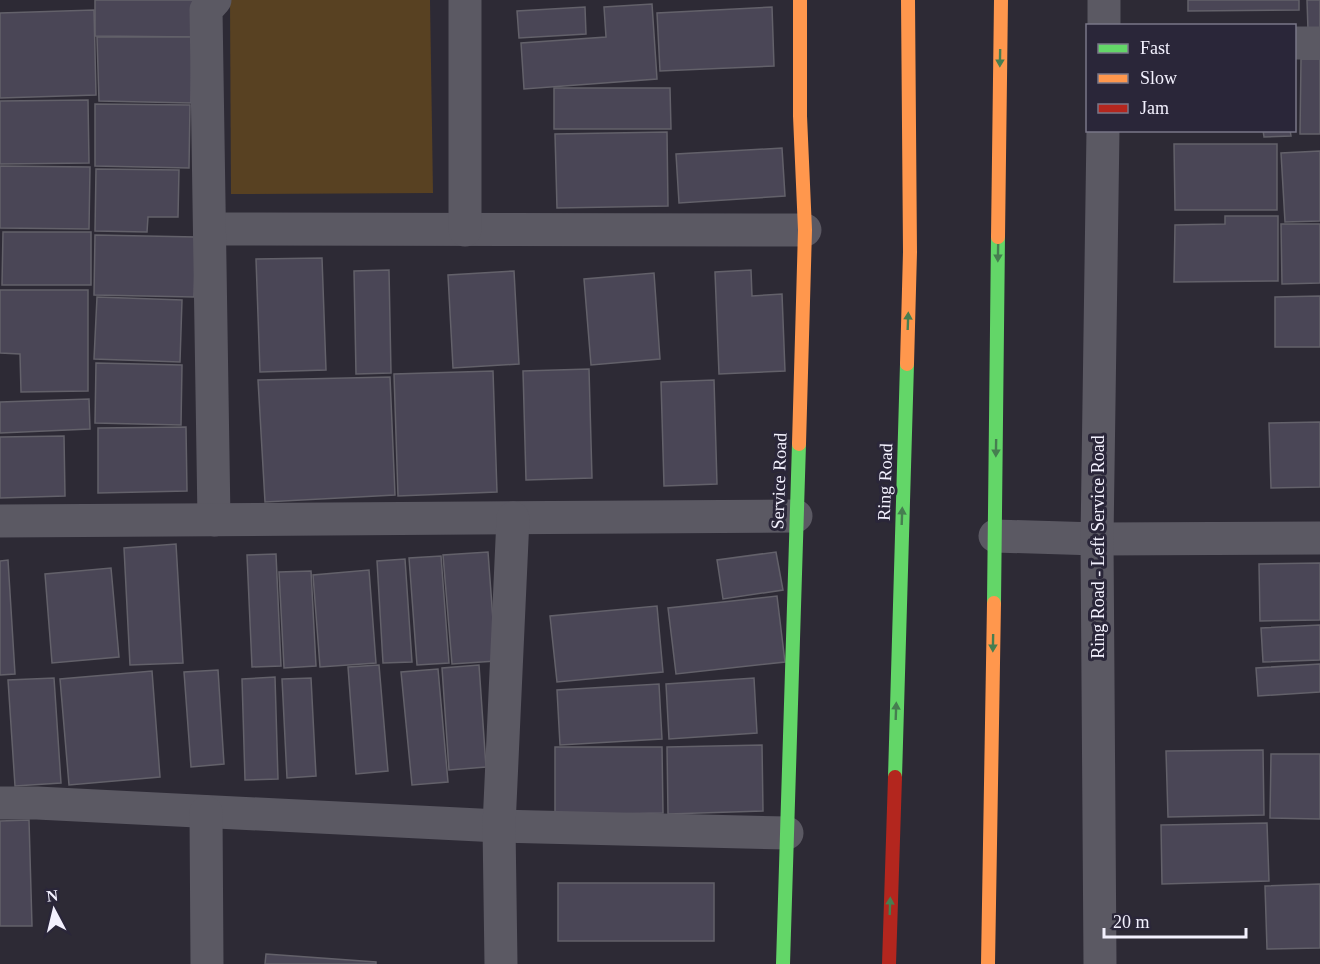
<svg xmlns="http://www.w3.org/2000/svg" width="1320" height="964" viewBox="0 0 1320 964" font-family="Georgia,serif">
<style>
.green{fill:#584122}
.building{fill:#4a4656;stroke:#63616a;stroke-width:1.5}
.lines{fill:none;stroke-linecap:round;stroke-linejoin:round}
.street{stroke:#5b5963;stroke-width:33}
.fast{stroke:#63d668;stroke-width:14}
.slow{stroke:#ff974d;stroke-width:14}
.jam{stroke:#b3261e;stroke-width:14}
.oneway{fill:#467e50}
.labels{text-anchor:middle;dominant-baseline:central;stroke-width:6;stroke-linejoin:round;paint-order:stroke}
.street-label{font-size:18px;fill:#f3f1fe;stroke:#2a2639}
</style>
<rect width="100%" height="100%" fill="#2d2a35"/>
<path class="green" d="M 230,0 L 430,0 L 433,193 L 231,194 Z"/>
<g class="building">
<path d="M 95,0 L 196,0 L 196,37 L 95,36 Z"/>
<path d="M 1188,0 L 1299,0 L 1299,10 L 1188,11 Z"/>
<path d="M 1307,0 L 1320,0 L 1320,30 L 1308,30 Z"/>
<path d="M 652,4 L 657,79 L 524,89 L 521,43 L 606,37 L 604,7 Z"/>
<path d="M 585,7 L 586,34 L 519,38 L 517,11 Z"/>
<path d="M 772,7 L 774,66 L 660,71 L 657,13 Z"/>
<path d="M 94,10 L 96,95 L 0,98 L 0,13 Z"/>
<path d="M 97,37 L 192,37 L 191,103 L 99,101 Z"/>
<path d="M 1301,59 L 1320,59 L 1320,134 L 1300,134 Z"/>
<path d="M 554,88 L 670,88 L 671,129 L 554,129 Z"/>
<path d="M 88,100 L 89,163 L 0,164 L 0,101 Z"/>
<path d="M 95,104 L 190,105 L 189,168 L 95,166 Z"/>
<path d="M 1263,130 L 1290,130 L 1291,136 L 1264,137 Z"/>
<path d="M 667,132 L 668,206 L 557,208 L 555,134 Z"/>
<path d="M 1174,144 L 1277,144 L 1277,210 L 1175,210 Z"/>
<path d="M 782,148 L 785,196 L 679,203 L 676,154 Z"/>
<path d="M 1320,151 L 1320,221 L 1285,222 L 1281,153 Z"/>
<path d="M 0,166 L 90,167 L 89,229 L 0,228 Z"/>
<path d="M 96,169 L 179,170 L 178,217 L 148,217 L 147,232 L 95,231 Z"/>
<path d="M 1225,216 L 1278,216 L 1278,281 L 1174,282 L 1175,225 L 1225,224 Z"/>
<path d="M 1281,224 L 1320,224 L 1320,283 L 1282,284 Z"/>
<path d="M 3,232 L 91,232 L 91,285 L 2,285 Z"/>
<path d="M 95,235 L 196,237 L 194,297 L 94,295 Z"/>
<path d="M 322,258 L 326,370 L 260,372 L 256,259 Z"/>
<path d="M 389,270 L 391,373 L 356,374 L 354,271 Z"/>
<path d="M 751,270 L 752,296 L 782,294 L 785,371 L 719,374 L 715,272 Z"/>
<path d="M 514,271 L 519,364 L 453,368 L 448,275 Z"/>
<path d="M 654,273 L 660,359 L 591,365 L 584,279 Z"/>
<path d="M 0,290 L 88,290 L 88,391 L 21,392 L 20,354 L 0,353 Z"/>
<path d="M 1320,296 L 1320,347 L 1275,347 L 1275,297 Z"/>
<path d="M 97,297 L 182,300 L 180,362 L 94,359 Z"/>
<path d="M 96,363 L 182,365 L 181,425 L 95,423 Z"/>
<path d="M 589,369 L 592,478 L 526,480 L 523,371 Z"/>
<path d="M 493,371 L 497,492 L 398,496 L 394,374 Z"/>
<path d="M 390,377 L 395,495 L 265,502 L 258,380 Z"/>
<path d="M 714,380 L 717,484 L 664,486 L 661,382 Z"/>
<path d="M 89,399 L 90,429 L 0,433 L 0,402 Z"/>
<path d="M 1320,422 L 1320,487 L 1271,488 L 1269,423 Z"/>
<path d="M 186,427 L 187,491 L 98,493 L 98,428 Z"/>
<path d="M 64,436 L 65,496 L 0,498 L 0,437 Z"/>
<path d="M 176,544 L 183,663 L 130,665 L 124,548 Z"/>
<path d="M 488,552 L 496,661 L 452,664 L 443,555 Z"/>
<path d="M 776,552 L 783,590 L 723,599 L 717,560 Z"/>
<path d="M 276,554 L 281,666 L 252,667 L 247,555 Z"/>
<path d="M 441,556 L 449,663 L 417,665 L 409,558 Z"/>
<path d="M 405,559 L 412,662 L 383,663 L 377,561 Z"/>
<path d="M 8,560 L 15,674 L 0,675 L 0,561 Z"/>
<path d="M 1320,563 L 1320,620 L 1260,621 L 1259,564 Z"/>
<path d="M 111,568 L 119,657 L 52,663 L 45,574 Z"/>
<path d="M 369,570 L 376,663 L 320,667 L 313,575 Z"/>
<path d="M 311,571 L 316,666 L 284,668 L 279,572 Z"/>
<path d="M 777,596 L 785,662 L 676,674 L 668,608 Z"/>
<path d="M 657,606 L 663,672 L 557,682 L 550,616 Z"/>
<path d="M 1320,625 L 1320,660 L 1263,662 L 1261,628 Z"/>
<path d="M 1320,664 L 1320,692 L 1258,696 L 1256,668 Z"/>
<path d="M 379,665 L 388,771 L 356,774 L 348,667 Z"/>
<path d="M 479,665 L 486,767 L 449,770 L 442,668 Z"/>
<path d="M 438,669 L 448,782 L 412,785 L 401,672 Z"/>
<path d="M 218,670 L 224,764 L 191,767 L 184,672 Z"/>
<path d="M 152,671 L 160,777 L 69,785 L 60,679 Z"/>
<path d="M 275,677 L 278,779 L 245,780 L 242,679 Z"/>
<path d="M 54,678 L 61,783 L 15,786 L 8,680 Z"/>
<path d="M 311,678 L 316,776 L 287,778 L 282,679 Z"/>
<path d="M 754,678 L 757,733 L 669,739 L 666,684 Z"/>
<path d="M 659,684 L 662,739 L 560,745 L 557,690 Z"/>
<path d="M 762,745 L 763,811 L 668,814 L 667,747 Z"/>
<path d="M 555,747 L 662,747 L 663,813 L 555,815 Z"/>
<path d="M 1263,750 L 1264,815 L 1168,817 L 1166,751 Z"/>
<path d="M 1271,754 L 1320,754 L 1320,819 L 1270,818 Z"/>
<path d="M 29,820 L 32,926 L 0,926 L 0,821 Z"/>
<path d="M 1267,823 L 1269,881 L 1162,884 L 1161,825 Z"/>
<rect x="558" y="883" width="156" height="58"/>
<path d="M 1320,884 L 1320,948 L 1267,949 L 1265,886 Z"/>
<path d="M 266,954 L 376,962 L 376,964 L 265,964 Z"/>
</g>
<g class="lines">
<g class="street">
<path d="M 1104,0 L 1104,26"/>
<path d="M 1294,43 L 1320,43"/>
<path d="M 210,229 L 805,230"/>
<path d="M 465,230 L 465,0"/>
<path d="M 214,520 L 206,10 L 215,0"/>
<path d="M 0,521 L 796,516"/>
<path d="M 995,536 L 1097,539 L 1320,538"/>
<path d="M 0,803 L 37,803 L 499,826 L 787,833"/>
<path d="M 206,812 L 207,964"/>
<path d="M 501,964 L 499,826 L 513,518"/>
<path d="M 1100,964 L 1097,539 L 1103,130"/>
</g>
<g class="fast">
<path d="M 994,603 L 998,237"/>
<path d="M 895,777 L 907,364"/>
<path d="M 783,964 L 799,444"/>
</g>
<g class="slow">
<path d="M 998,237 L 1001,0"/>
<path d="M 907,364 L 910,252 L 908,0"/>
<path d="M 799,444 L 805,230 L 800,116 L 800,0"/>
<path d="M 988,964 L 994,603"/>
</g>
<path class="jam" d="M 889,964 L 895,777"/>
</g>
<defs><path id="oneway-solid" d="M-6-.8H1V-3.2L6.5 0L1 3.2V.8H-6Z" transform="scale(1.5)"/></defs>
<g class="oneway">
<use href="#oneway-solid" transform="translate(1000 58) rotate(91)"/>
<use href="#oneway-solid" transform="translate(998 253) rotate(91)"/>
<use href="#oneway-solid" transform="translate(908 321) rotate(-88)"/>
<use href="#oneway-solid" transform="translate(996 448) rotate(91)"/>
<use href="#oneway-solid" transform="translate(902 516) rotate(-88)"/>
<use href="#oneway-solid" transform="translate(993 643) rotate(91)"/>
<use href="#oneway-solid" transform="translate(896 711) rotate(-88)"/>
<use href="#oneway-solid" transform="translate(890 906) rotate(-88)"/>
</g>
<g class="labels">
<g class="street-label">
<text transform="translate(779 481) rotate(-88)">Service Road</text>
<text transform="translate(885 482) rotate(-88)">Ring Road</text>
<text transform="translate(1098 547) rotate(-90)">Ring Road - Left Service Road</text>
</g>
</g>
<rect x="1086" y="24" width="210" height="108" fill="#2a2639" stroke="#7a7788" stroke-width="1.5"/>
<rect x="1098" y="44" width="30" height="9" fill="#63d668" stroke="#7a7788" stroke-width="1.5"/>
<text x="1140" y="54" font-size="18" fill="#f3f1fe">Fast</text>
<rect x="1098" y="74" width="30" height="9" fill="#ff974d" stroke="#7a7788" stroke-width="1.5"/>
<text x="1140" y="84" font-size="18" fill="#f3f1fe">Slow</text>
<rect x="1098" y="104" width="30" height="9" fill="#b3261e" stroke="#7a7788" stroke-width="1.5"/>
<text x="1140" y="114" font-size="18" fill="#f3f1fe">Jam</text>
<g transform="translate(54 910) rotate(353)" stroke="#2a2639" stroke-width="4.5" paint-order="stroke">
<path d="M0-4.5L10 22L0 15L-10 22Z" fill="#f3f1fe"/>
<text y="-9" font-size="16" font-weight="bold" text-anchor="middle" fill="#f3f1fe">N</text>
</g>
<path d="M1104 928v9h142v-9" fill="none" stroke="#f3f1fe" stroke-width="3"/>
<text x="1113" y="928" font-size="18" fill="#f3f1fe" stroke="#2a2639" stroke-width="4.5" paint-order="stroke">20 m</text>
</svg>
